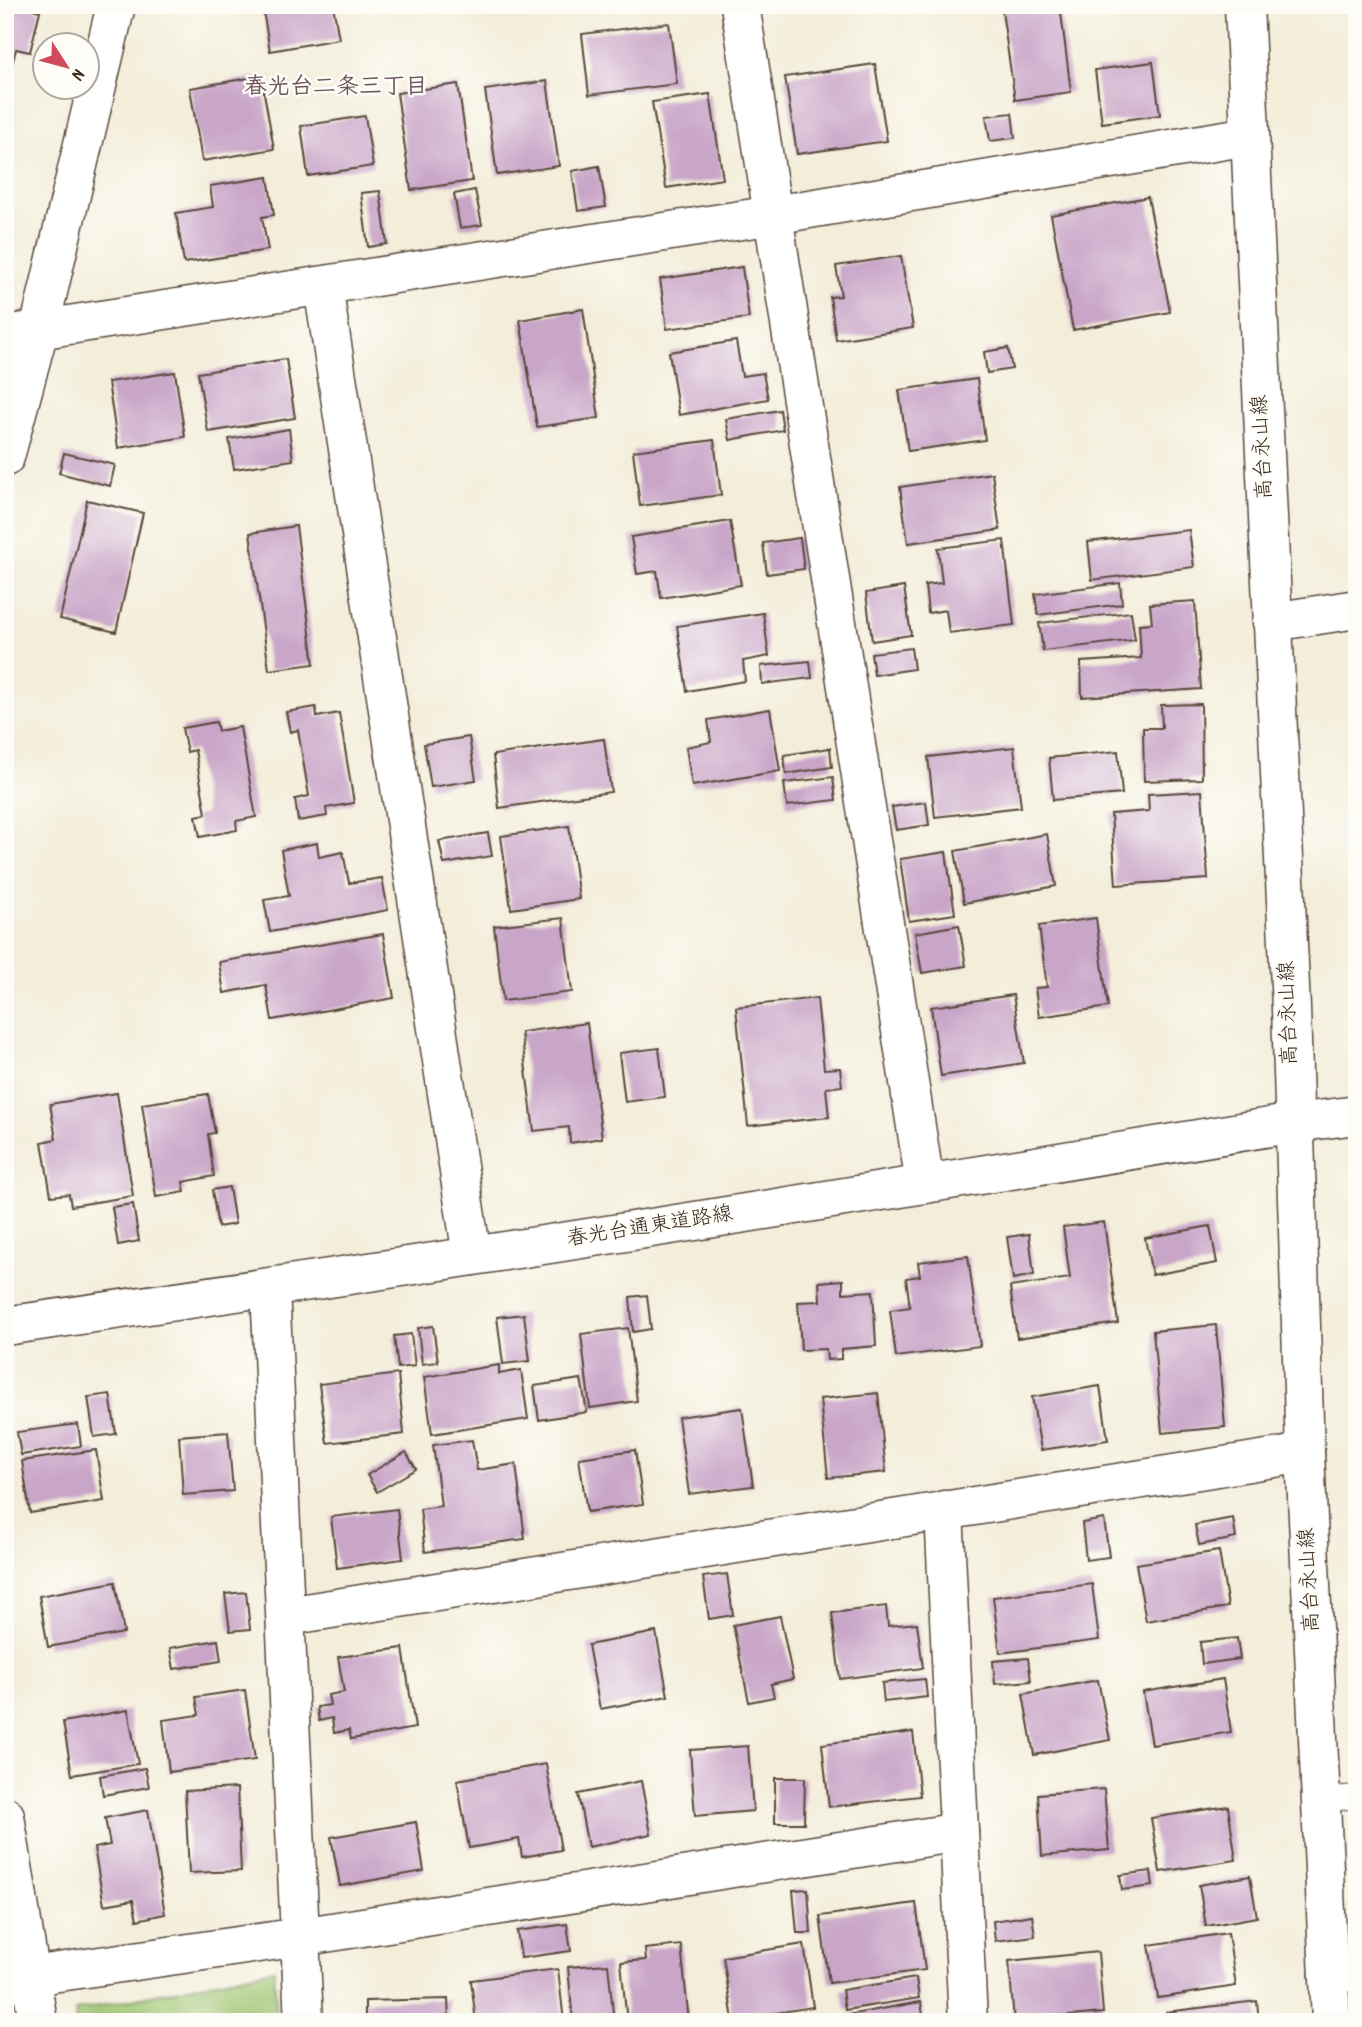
<svg xmlns="http://www.w3.org/2000/svg" width="1362" height="2027" viewBox="0 0 1362 2027" font-family="Dekko,'Klee One',sans-serif">
<style>
.green{fill:#9bc26d;stroke:#6b7646;stroke-width:2}
.building{fill:#c9a5c8}
.lines{fill:none;stroke-linecap:round;stroke-linejoin:round}
.lane-casing{stroke:#57473a;stroke-width:25}
.street-casing{stroke:#57473a;stroke-width:41}
.secondary-casing{stroke:#57473a;stroke-width:41}
.lane{stroke:#fff;stroke-width:23}
.street{stroke:#fff;stroke-width:38}
.secondary{stroke:#fff;stroke-width:38}
.labels{text-anchor:middle;dominant-baseline:central;stroke-width:5;stroke-linejoin:round;paint-order:stroke}
.street-label{font-size:21px;fill:#3b2a1e;stroke:#fdfcf7}
.neighbourhood-label{font-size:23px;font-weight:bold;fill:#6d555a;stroke:#fdfcf7}
</style>
<rect width="100%" height="100%" fill="#fdfcf7"/>
<filter id="ink" filterUnits="userSpaceOnUse"><feTurbulence type="fractalNoise" baseFrequency=".0143" numOctaves="2"/><feDisplacementMap in="SourceGraphic" scale="14" xChannelSelector="R" yChannelSelector="G"/><feConvolveMatrix kernelMatrix="1 2 1 2 8 2 1 2 1" color-interpolation-filters="sRGB"/></filter>
<filter id="wash" filterUnits="userSpaceOnUse"><feTurbulence type="fractalNoise" baseFrequency=".00686" numOctaves="4" result="noise"/><feDisplacementMap in="SourceGraphic" scale="28" xChannelSelector="R" yChannelSelector="G"/><feGaussianBlur stdDeviation="1.57" result="paint"/><feColorMatrix in="noise" values="0 0 0 0 0 0 0 0 0 0 0 0 0 0 0 0 0 1.4 0 .05"/><feComposite in="paint" operator="in"/></filter>
<g filter="url(#wash)">
<rect width="100%" height="100%" fill="#f3edd9"/>
<path class="green" d="M 274,1969 L 277,2022 L 76,2022 L 75,2011 Z"/>
<g id="blocks">
<g class="building">
<path d="M 5,5 L 18,5 L 40,11 L 30,52 L 16,49 L 12,65 L 5,63 Z"/>
<path d="M 262,5 L 333,5 L 339,39 L 270,51 Z"/>
<path d="M 1043,5 L 1060,5 L 1071,92 L 1015,100 L 1002,11 Z"/>
<path d="M 669,23 L 677,84 L 589,95 L 582,34 Z"/>
<path d="M 1153,62 L 1160,115 L 1102,123 L 1095,70 Z"/>
<path d="M 875,64 L 887,141 L 797,154 L 785,77 Z"/>
<path d="M 261,76 L 274,149 L 202,161 L 190,88 Z"/>
<path d="M 547,81 L 559,166 L 497,175 L 485,90 Z"/>
<path d="M 458,84 L 472,181 L 411,190 L 397,93 Z"/>
<path d="M 710,94 L 723,179 L 666,188 L 652,102 Z"/>
<path d="M 1012,113 L 1015,138 L 990,141 L 986,116 Z"/>
<path d="M 365,116 L 373,166 L 308,176 L 301,126 Z"/>
<path d="M 599,166 L 606,207 L 578,211 L 572,171 Z"/>
<path d="M 268,177 L 274,215 L 262,217 L 268,250 L 184,263 L 176,213 L 213,207 L 210,186 Z"/>
<path d="M 475,190 L 482,225 L 460,228 L 454,194 Z"/>
<path d="M 380,191 L 387,244 L 368,247 L 361,193 Z"/>
<path d="M 1148,197 L 1170,312 L 1073,330 L 1051,215 Z"/>
<path d="M 901,256 L 913,328 L 836,340 L 830,297 L 841,296 L 836,266 Z"/>
<path d="M 742,267 L 749,318 L 667,329 L 660,279 Z"/>
<path d="M 583,309 L 599,418 L 537,427 L 520,320 Z"/>
<path d="M 736,341 L 742,376 L 763,373 L 768,399 L 679,415 L 669,352 Z"/>
<path d="M 1008,348 L 1012,369 L 987,373 L 984,352 Z"/>
<path d="M 286,359 L 295,418 L 208,432 L 198,373 Z"/>
<path d="M 175,372 L 185,437 L 118,448 L 108,382 Z"/>
<path d="M 977,379 L 985,440 L 908,451 L 899,390 Z"/>
<path d="M 780,410 L 783,430 L 730,440 L 726,419 Z"/>
<path d="M 289,429 L 293,460 L 234,469 L 229,439 Z"/>
<path d="M 714,440 L 721,495 L 640,506 L 633,451 Z"/>
<path d="M 64,453 L 115,465 L 110,486 L 59,473 Z"/>
<path d="M 992,473 L 1000,530 L 908,543 L 900,487 Z"/>
<path d="M 87,500 L 143,513 L 116,632 L 60,619 Z"/>
<path d="M 730,521 L 741,585 L 661,598 L 657,571 L 637,574 L 631,537 Z"/>
<path d="M 296,526 L 314,664 L 269,670 L 250,533 Z"/>
<path d="M 1189,530 L 1194,567 L 1092,580 L 1088,542 Z"/>
<path d="M 800,538 L 804,569 L 767,574 L 763,543 Z"/>
<path d="M 1004,540 L 1014,625 L 949,633 L 946,610 L 928,613 L 925,585 L 942,583 L 938,548 Z"/>
<path d="M 1120,583 L 1122,604 L 1038,615 L 1035,594 Z"/>
<path d="M 904,587 L 911,635 L 872,641 L 866,593 Z"/>
<path d="M 1195,601 L 1201,689 L 1082,697 L 1081,662 L 1141,658 L 1139,624 L 1152,623 L 1150,604 Z"/>
<path d="M 1131,612 L 1135,640 L 1043,651 L 1039,623 Z"/>
<path d="M 763,613 L 769,656 L 743,661 L 745,681 L 687,691 L 677,626 Z"/>
<path d="M 911,648 L 914,669 L 874,675 L 871,653 Z"/>
<path d="M 810,661 L 812,678 L 762,684 L 761,666 Z"/>
<path d="M 1201,704 L 1202,779 L 1144,781 L 1143,728 L 1162,728 L 1161,705 Z"/>
<path d="M 316,707 L 317,717 L 339,713 L 354,803 L 326,808 L 327,816 L 298,821 L 295,799 L 309,796 L 298,730 L 290,732 L 286,712 Z"/>
<path d="M 770,709 L 780,771 L 692,786 L 686,747 L 711,742 L 708,720 Z"/>
<path d="M 216,722 L 218,731 L 240,727 L 256,817 L 236,821 L 237,830 L 200,837 L 196,816 L 206,814 L 195,750 L 187,752 L 182,728 Z"/>
<path d="M 469,737 L 476,780 L 431,787 L 424,744 Z"/>
<path d="M 604,739 L 611,792 L 499,808 L 493,755 Z"/>
<path d="M 1014,747 L 1021,807 L 935,817 L 928,757 Z"/>
<path d="M 830,748 L 832,767 L 786,774 L 784,755 Z"/>
<path d="M 1118,751 L 1122,794 L 1053,800 L 1049,758 Z"/>
<path d="M 833,777 L 836,800 L 787,806 L 784,783 Z"/>
<path d="M 1202,791 L 1208,879 L 1116,885 L 1111,814 L 1149,811 L 1148,794 Z"/>
<path d="M 926,802 L 929,825 L 896,830 L 892,807 Z"/>
<path d="M 569,826 L 579,899 L 511,909 L 501,836 Z"/>
<path d="M 488,833 L 492,856 L 444,864 L 439,841 Z"/>
<path d="M 1047,834 L 1056,886 L 964,903 L 955,851 Z"/>
<path d="M 317,843 L 319,857 L 343,852 L 349,883 L 382,878 L 388,910 L 270,932 L 264,900 L 289,896 L 281,850 Z"/>
<path d="M 946,852 L 955,914 L 909,921 L 900,859 Z"/>
<path d="M 563,918 L 572,992 L 503,1001 L 494,926 Z"/>
<path d="M 1096,918 L 1108,1007 L 1039,1017 L 1035,988 L 1047,987 L 1039,926 Z"/>
<path d="M 959,925 L 966,966 L 922,973 L 915,933 Z"/>
<path d="M 383,934 L 394,998 L 272,1020 L 266,985 L 224,993 L 219,962 Z"/>
<path d="M 1013,995 L 1024,1063 L 941,1076 L 931,1007 Z"/>
<path d="M 817,998 L 824,1069 L 840,1068 L 842,1086 L 826,1088 L 829,1117 L 748,1126 L 736,1007 Z"/>
<path d="M 587,1023 L 602,1138 L 570,1143 L 569,1127 L 534,1131 L 521,1032 Z"/>
<path d="M 659,1048 L 665,1097 L 625,1102 L 619,1053 Z"/>
<path d="M 117,1093 L 133,1196 L 71,1206 L 69,1194 L 51,1196 L 42,1142 L 56,1139 L 50,1104 Z"/>
<path d="M 208,1094 L 215,1133 L 208,1134 L 214,1176 L 183,1182 L 185,1192 L 156,1197 L 142,1104 Z"/>
<path d="M 229,1187 L 235,1224 L 218,1227 L 212,1190 Z"/>
<path d="M 133,1204 L 139,1241 L 118,1245 L 112,1207 Z"/>
<path d="M 1104,1222 L 1118,1323 L 1017,1338 L 1010,1287 L 1070,1278 L 1063,1227 Z"/>
<path d="M 1210,1226 L 1217,1263 L 1152,1275 L 1145,1238 Z"/>
<path d="M 1029,1234 L 1034,1275 L 1013,1279 L 1007,1237 Z"/>
<path d="M 968,1256 L 980,1346 L 896,1357 L 890,1310 L 910,1307 L 906,1278 L 920,1276 L 918,1262 Z"/>
<path d="M 843,1280 L 843,1293 L 873,1291 L 876,1346 L 841,1349 L 841,1359 L 827,1360 L 826,1349 L 801,1350 L 798,1302 L 820,1301 L 819,1282 Z"/>
<path d="M 647,1295 L 651,1329 L 633,1332 L 630,1297 Z"/>
<path d="M 524,1314 L 530,1361 L 503,1364 L 497,1317 Z"/>
<path d="M 1216,1325 L 1225,1427 L 1162,1433 L 1153,1331 Z"/>
<path d="M 433,1326 L 438,1362 L 422,1364 L 418,1328 Z"/>
<path d="M 628,1328 L 637,1401 L 590,1408 L 581,1334 Z"/>
<path d="M 411,1334 L 415,1366 L 398,1368 L 394,1336 Z"/>
<path d="M 499,1365 L 499,1374 L 521,1370 L 528,1419 L 432,1434 L 424,1377 Z"/>
<path d="M 398,1374 L 404,1434 L 327,1443 L 319,1384 Z"/>
<path d="M 581,1379 L 587,1412 L 539,1420 L 534,1386 Z"/>
<path d="M 1100,1386 L 1108,1440 L 1041,1450 L 1032,1397 Z"/>
<path d="M 878,1393 L 886,1472 L 828,1478 L 820,1399 Z"/>
<path d="M 110,1394 L 116,1434 L 94,1437 L 88,1397 Z"/>
<path d="M 742,1408 L 753,1486 L 689,1494 L 678,1417 Z"/>
<path d="M 78,1424 L 81,1446 L 21,1455 L 17,1432 Z"/>
<path d="M 228,1432 L 233,1491 L 183,1495 L 179,1436 Z"/>
<path d="M 472,1440 L 477,1470 L 516,1464 L 525,1539 L 425,1552 L 420,1509 L 441,1506 L 433,1445 Z"/>
<path d="M 96,1450 L 104,1501 L 30,1513 L 22,1461 Z"/>
<path d="M 635,1450 L 643,1504 L 587,1512 L 579,1458 Z"/>
<path d="M 406,1452 L 416,1469 L 377,1492 L 367,1475 Z"/>
<path d="M 397,1509 L 403,1559 L 337,1568 L 331,1517 Z"/>
<path d="M 1233,1518 L 1236,1538 L 1199,1545 L 1195,1525 Z"/>
<path d="M 1104,1519 L 1109,1557 L 1086,1560 L 1082,1523 Z"/>
<path d="M 1219,1551 L 1228,1607 L 1146,1621 L 1136,1564 Z"/>
<path d="M 727,1574 L 733,1615 L 709,1619 L 703,1577 Z"/>
<path d="M 115,1582 L 124,1633 L 48,1647 L 39,1596 Z"/>
<path d="M 1092,1584 L 1099,1640 L 1000,1653 L 993,1597 Z"/>
<path d="M 246,1592 L 250,1629 L 230,1631 L 225,1594 Z"/>
<path d="M 886,1606 L 888,1626 L 917,1623 L 923,1668 L 840,1679 L 832,1613 Z"/>
<path d="M 780,1616 L 793,1679 L 771,1684 L 774,1697 L 749,1702 L 733,1625 Z"/>
<path d="M 656,1632 L 668,1696 L 600,1709 L 588,1645 Z"/>
<path d="M 1237,1638 L 1240,1659 L 1202,1664 L 1200,1642 Z"/>
<path d="M 218,1640 L 221,1661 L 174,1669 L 170,1648 Z"/>
<path d="M 403,1648 L 415,1728 L 351,1739 L 349,1730 L 334,1733 L 332,1718 L 319,1721 L 317,1707 L 330,1705 L 328,1695 L 344,1692 L 338,1657 Z"/>
<path d="M 1028,1658 L 1031,1681 L 995,1684 L 993,1661 Z"/>
<path d="M 925,1679 L 927,1697 L 884,1702 L 882,1683 Z"/>
<path d="M 1223,1679 L 1231,1732 L 1152,1745 L 1143,1692 Z"/>
<path d="M 1098,1680 L 1110,1740 L 1034,1755 L 1023,1694 Z"/>
<path d="M 245,1690 L 255,1760 L 169,1772 L 163,1720 L 199,1715 L 196,1697 Z"/>
<path d="M 128,1710 L 138,1764 L 72,1775 L 63,1722 Z"/>
<path d="M 913,1732 L 920,1796 L 829,1807 L 822,1744 Z"/>
<path d="M 748,1746 L 753,1811 L 695,1816 L 690,1750 Z"/>
<path d="M 546,1764 L 561,1850 L 522,1857 L 519,1839 L 469,1848 L 457,1780 Z"/>
<path d="M 145,1768 L 149,1787 L 103,1795 L 100,1776 Z"/>
<path d="M 775,1778 L 805,1778 L 804,1823 L 775,1823 Z"/>
<path d="M 641,1781 L 651,1834 L 588,1847 L 578,1794 Z"/>
<path d="M 237,1788 L 241,1871 L 189,1873 L 185,1791 Z"/>
<path d="M 1104,1789 L 1109,1850 L 1042,1856 L 1038,1794 Z"/>
<path d="M 1228,1806 L 1236,1860 L 1160,1872 L 1151,1818 Z"/>
<path d="M 148,1810 L 165,1914 L 137,1920 L 133,1900 L 104,1905 L 94,1848 L 110,1845 L 105,1818 Z"/>
<path d="M 416,1822 L 424,1871 L 340,1886 L 331,1837 Z"/>
<path d="M 1151,1871 L 1153,1886 L 1122,1890 L 1120,1875 Z"/>
<path d="M 1250,1876 L 1257,1917 L 1206,1926 L 1199,1885 Z"/>
<path d="M 808,1889 L 811,1933 L 797,1933 L 793,1890 Z"/>
<path d="M 916,1903 L 925,1970 L 829,1983 L 820,1916 Z"/>
<path d="M 1032,1915 L 1035,1936 L 995,1941 L 993,1921 Z"/>
<path d="M 567,1924 L 571,1951 L 521,1958 L 517,1931 Z"/>
<path d="M 1228,1933 L 1236,1986 L 1158,1998 L 1149,1945 Z"/>
<path d="M 804,1944 L 813,2007 L 733,2020 L 723,1957 Z"/>
<path d="M 681,1945 L 689,2022 L 627,2022 L 621,1962 L 646,1960 L 645,1949 Z"/>
<path d="M 1098,1952 L 1103,2013 L 1014,2021 L 1009,1961 Z"/>
<path d="M 608,1964 L 614,2022 L 573,2022 L 568,1967 Z"/>
<path d="M 558,1969 L 564,2022 L 476,2022 L 471,1980 Z"/>
<path d="M 916,1978 L 919,1998 L 845,2010 L 842,1990 Z"/>
<path d="M 448,1999 L 449,2022 L 365,2022 L 365,2001 Z"/>
<path d="M 1257,2001 L 1259,2022 L 1167,2022 L 1166,2012 Z"/>
<path d="M 921,2002 L 924,2022 L 843,2022 L 842,2016 Z"/>
</g>
</g>
</g>
<g filter="url(#ink)">
<use href="#blocks" fill-opacity="0" stroke="#57473a" stroke-width="2"/>
<g class="lines">
<g class="lane-casing">
<path id="lane" d="M 1321,1801 L 1357,1796"/>
</g>
<g class="street-casing">
<g id="street">
<path d="M 740,5 L 925,1184"/>
<path d="M 323,286 L 472,1256"/>
<path d="M 5,335 L 773,215 L 1249,136"/>
<path d="M 5,457 L 39,330 L 116,5"/>
<path d="M 1272,622 L 1357,609"/>
<path d="M 270,1288 L 304,2022"/>
<path d="M 5,1326 C 436,1264 865,1195 1294,1123"/>
<path d="M 944,1510 L 968,2022"/>
<path d="M 287,1616 L 1305,1453"/>
<path d="M 5,1816 L 38,2022"/>
<path d="M 1329,1975 L 1357,1970"/>
<path d="M 31,1976 L 300,1937 L 959,1832"/>
</g>
</g>
<g class="secondary-casing">
<g id="secondary">
<path d="M 1244,5 L 1291,1008 L 1305,1453 L 1331,2022"/>
<path d="M 1294,1123 L 1357,1115"/>
</g>
</g>
<use href="#lane" class="lane"/>
<use href="#street" class="street"/>
<use href="#secondary" class="secondary"/>
</g>
</g>
<g class="labels">
<g class="street-label">
<text transform="translate(1264 447) rotate(-93)">高台永山線</text>
<text transform="translate(1290 1013) rotate(-92)">高台永山線</text>
<text transform="translate(650 1228) rotate(-9)">春光台通東道路線</text>
<text transform="translate(1311 1580) rotate(-93)">高台永山線</text>
</g>
<g class="neighbourhood-label">
<text x="336" y="88">春光台二条三丁目</text>
</g>
</g>
<rect width="1362" height="2027" fill="none" stroke="#fdfcf7" stroke-width="28"/>
<g transform="translate(66 66) rotate(126)"><circle r="33" fill="#fdfcf7" stroke="#afa8a0" stroke-width="2"/>
<path d="M0-5L12 26L0 18L-12 26Z" fill="#d1495b"/>
<text y="-10" font-size="19" font-weight="bold" text-anchor="middle" fill="#3b2a1e">N</text>
</g>
</svg>
